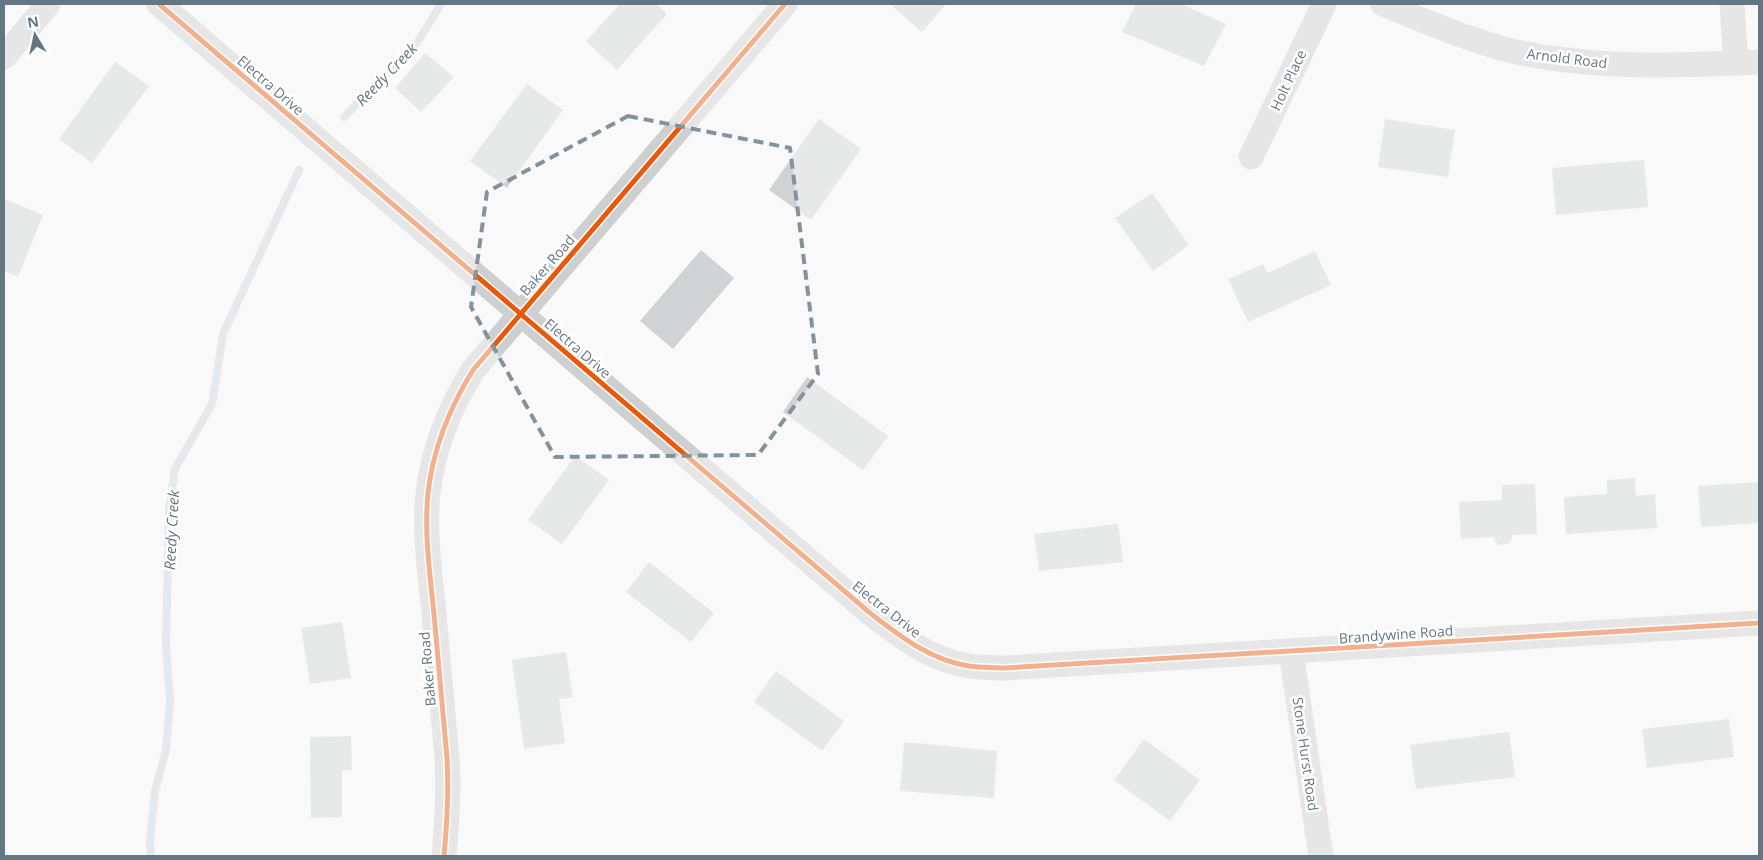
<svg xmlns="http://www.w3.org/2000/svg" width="1763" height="860" viewBox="0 0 1763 860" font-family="'Open Sans',sans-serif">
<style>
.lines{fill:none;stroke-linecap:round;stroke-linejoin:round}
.stream{stroke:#ced6d9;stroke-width:8}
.building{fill:#d0d2d3}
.street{stroke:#cecfd0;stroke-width:25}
.cycleway-casing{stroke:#fff;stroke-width:8}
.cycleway{stroke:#e8590c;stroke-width:5}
.marked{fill:none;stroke:#84929c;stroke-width:4;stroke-dasharray:10 6;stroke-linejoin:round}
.labels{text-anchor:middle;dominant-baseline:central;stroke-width:5;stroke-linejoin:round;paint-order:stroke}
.street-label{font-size:14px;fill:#657683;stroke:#fff}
.water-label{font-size:15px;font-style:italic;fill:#60757c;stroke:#fff}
</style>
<rect width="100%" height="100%" fill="#f9f9f9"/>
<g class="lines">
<g class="stream">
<path d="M 344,117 L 417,43 L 441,4"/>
<path d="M 151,856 L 150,842 L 155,791 L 166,750 L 170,700 L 166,646 L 169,508 L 175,469 L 212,404 L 223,334 L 299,170"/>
</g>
</g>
<g class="building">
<path d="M 620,4 L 656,4 L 667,14 L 617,70 L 586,41 Z"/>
<path d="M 895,4 L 946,4 L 922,32 L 893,7 Z"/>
<path d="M 1136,4 L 1181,4 L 1226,24 L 1204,66 L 1122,32 Z"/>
<path d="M 425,53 L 454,77 L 421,112 L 395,88 Z"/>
<path d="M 115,62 L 149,86 L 92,163 L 59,139 Z"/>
<path d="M 527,84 L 563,110 L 507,188 L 470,161 Z"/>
<path d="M 819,119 L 861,149 L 811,220 L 769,190 Z"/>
<path d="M 1385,119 L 1455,130 L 1448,177 L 1378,167 Z"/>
<path d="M 1644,160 L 1648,207 L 1556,215 L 1552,168 Z"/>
<path d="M 1152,193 L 1189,245 L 1153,271 L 1115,218 Z"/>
<path d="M 5,199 L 43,215 L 18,277 L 4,271 Z"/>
<path d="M 701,250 L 734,278 L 673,349 L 640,321 Z"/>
<path d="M 1315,251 L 1331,285 L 1248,322 L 1228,279 L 1263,264 L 1267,273 Z"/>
<path d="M 807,377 L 888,436 L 863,470 L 783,412 Z"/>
<path d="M 575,456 L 609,480 L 562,544 L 528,520 Z"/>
<path d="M 1635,478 L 1636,496 L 1655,494 L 1657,528 L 1566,534 L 1564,497 L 1607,494 L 1607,480 Z"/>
<path d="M 1759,482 L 1759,523 L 1701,527 L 1698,486 Z"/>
<path d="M 1535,484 L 1537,534 L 1512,535 L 1512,539 L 1507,544 L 1499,545 L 1495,541 L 1494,537 L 1461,539 L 1459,502 L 1502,500 L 1502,485 Z"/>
<path d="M 1118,524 L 1123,562 L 1039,571 L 1034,534 Z"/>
<path d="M 649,562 L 714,613 L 691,642 L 626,592 Z"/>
<path d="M 342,622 L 351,678 L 310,684 L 301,628 Z"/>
<path d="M 566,652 L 573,697 L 559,699 L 565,743 L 524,749 L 512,660 Z"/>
<path d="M 776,671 L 844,721 L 822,751 L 754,702 Z"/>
<path d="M 1729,719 L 1734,757 L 1647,768 L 1642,729 Z"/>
<path d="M 1509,732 L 1515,777 L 1416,789 L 1410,745 Z"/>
<path d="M 351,736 L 352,770 L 342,770 L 342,817 L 311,818 L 310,737 Z"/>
<path d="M 1144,739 L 1200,780 L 1170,821 L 1114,780 Z"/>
<path d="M 904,742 L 997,751 L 994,798 L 900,791 Z"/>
</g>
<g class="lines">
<g class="street">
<path d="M 159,4 L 870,613 C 900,636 930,660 969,666 C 980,668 992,667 1004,668 L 1759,623"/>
<path d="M 1383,4 C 1425,21 1468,40 1512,51 C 1593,69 1677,66 1759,62"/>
<path d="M 1732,4 L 1736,63"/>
<path d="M 4,57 L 48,4"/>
<path d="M 1251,157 L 1324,4"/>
<path d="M 1291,652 L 1321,856"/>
<path d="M 444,856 C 447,824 449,791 447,758 C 443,710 438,662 434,614 C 430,574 424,533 428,493 C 433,449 450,407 473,370 L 785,4"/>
</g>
<g class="cycleway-casing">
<g id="cycleway">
<path d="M 159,4 L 870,613 C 900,636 930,660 969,666 C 980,668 992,667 1004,668 L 1759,623"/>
<path d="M 444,856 C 447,824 449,791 447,758 C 443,710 438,662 434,614 C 430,574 424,533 428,493 C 433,449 450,407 473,370 L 785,4"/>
</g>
</g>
<use href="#cycleway" class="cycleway"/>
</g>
<path d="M0 0H1763V860H0ZM 628,116 L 790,148 L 818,374 L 758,455 L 555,457 L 471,307 L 487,192 Z" fill="#f9f9f9" fill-opacity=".55" fill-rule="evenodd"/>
<path class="marked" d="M 628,116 L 790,148 L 818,374 L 758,455 L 555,457 L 471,307 L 487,192 Z"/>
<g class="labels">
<g class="street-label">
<text transform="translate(1567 58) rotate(7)">Arnold Road</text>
<text transform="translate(1288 80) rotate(-65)">Holt Place</text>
<text transform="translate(271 85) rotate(41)">Electra Drive</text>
<text transform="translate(547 265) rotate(-49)">Baker Road</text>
<text transform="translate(578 348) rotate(41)">Electra Drive</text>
<text transform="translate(887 609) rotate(38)">Electra Drive</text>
<text transform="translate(1396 634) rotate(-4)">Brandywine Road</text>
<text transform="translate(427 669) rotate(-95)">Baker Road</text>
<text transform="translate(1306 754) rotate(82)">Stone Hurst Road</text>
</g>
<g class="water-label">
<text transform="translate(386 74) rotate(-46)">Reedy Creek</text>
<text transform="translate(171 530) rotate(-87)">Reedy Creek</text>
</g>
</g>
<rect width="1763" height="860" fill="none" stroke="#657683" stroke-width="10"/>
<g transform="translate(35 35) rotate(351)" stroke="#ffffff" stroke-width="4" paint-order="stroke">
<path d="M0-4L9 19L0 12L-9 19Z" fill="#657683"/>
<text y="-8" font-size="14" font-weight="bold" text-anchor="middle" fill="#657683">N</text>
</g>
</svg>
